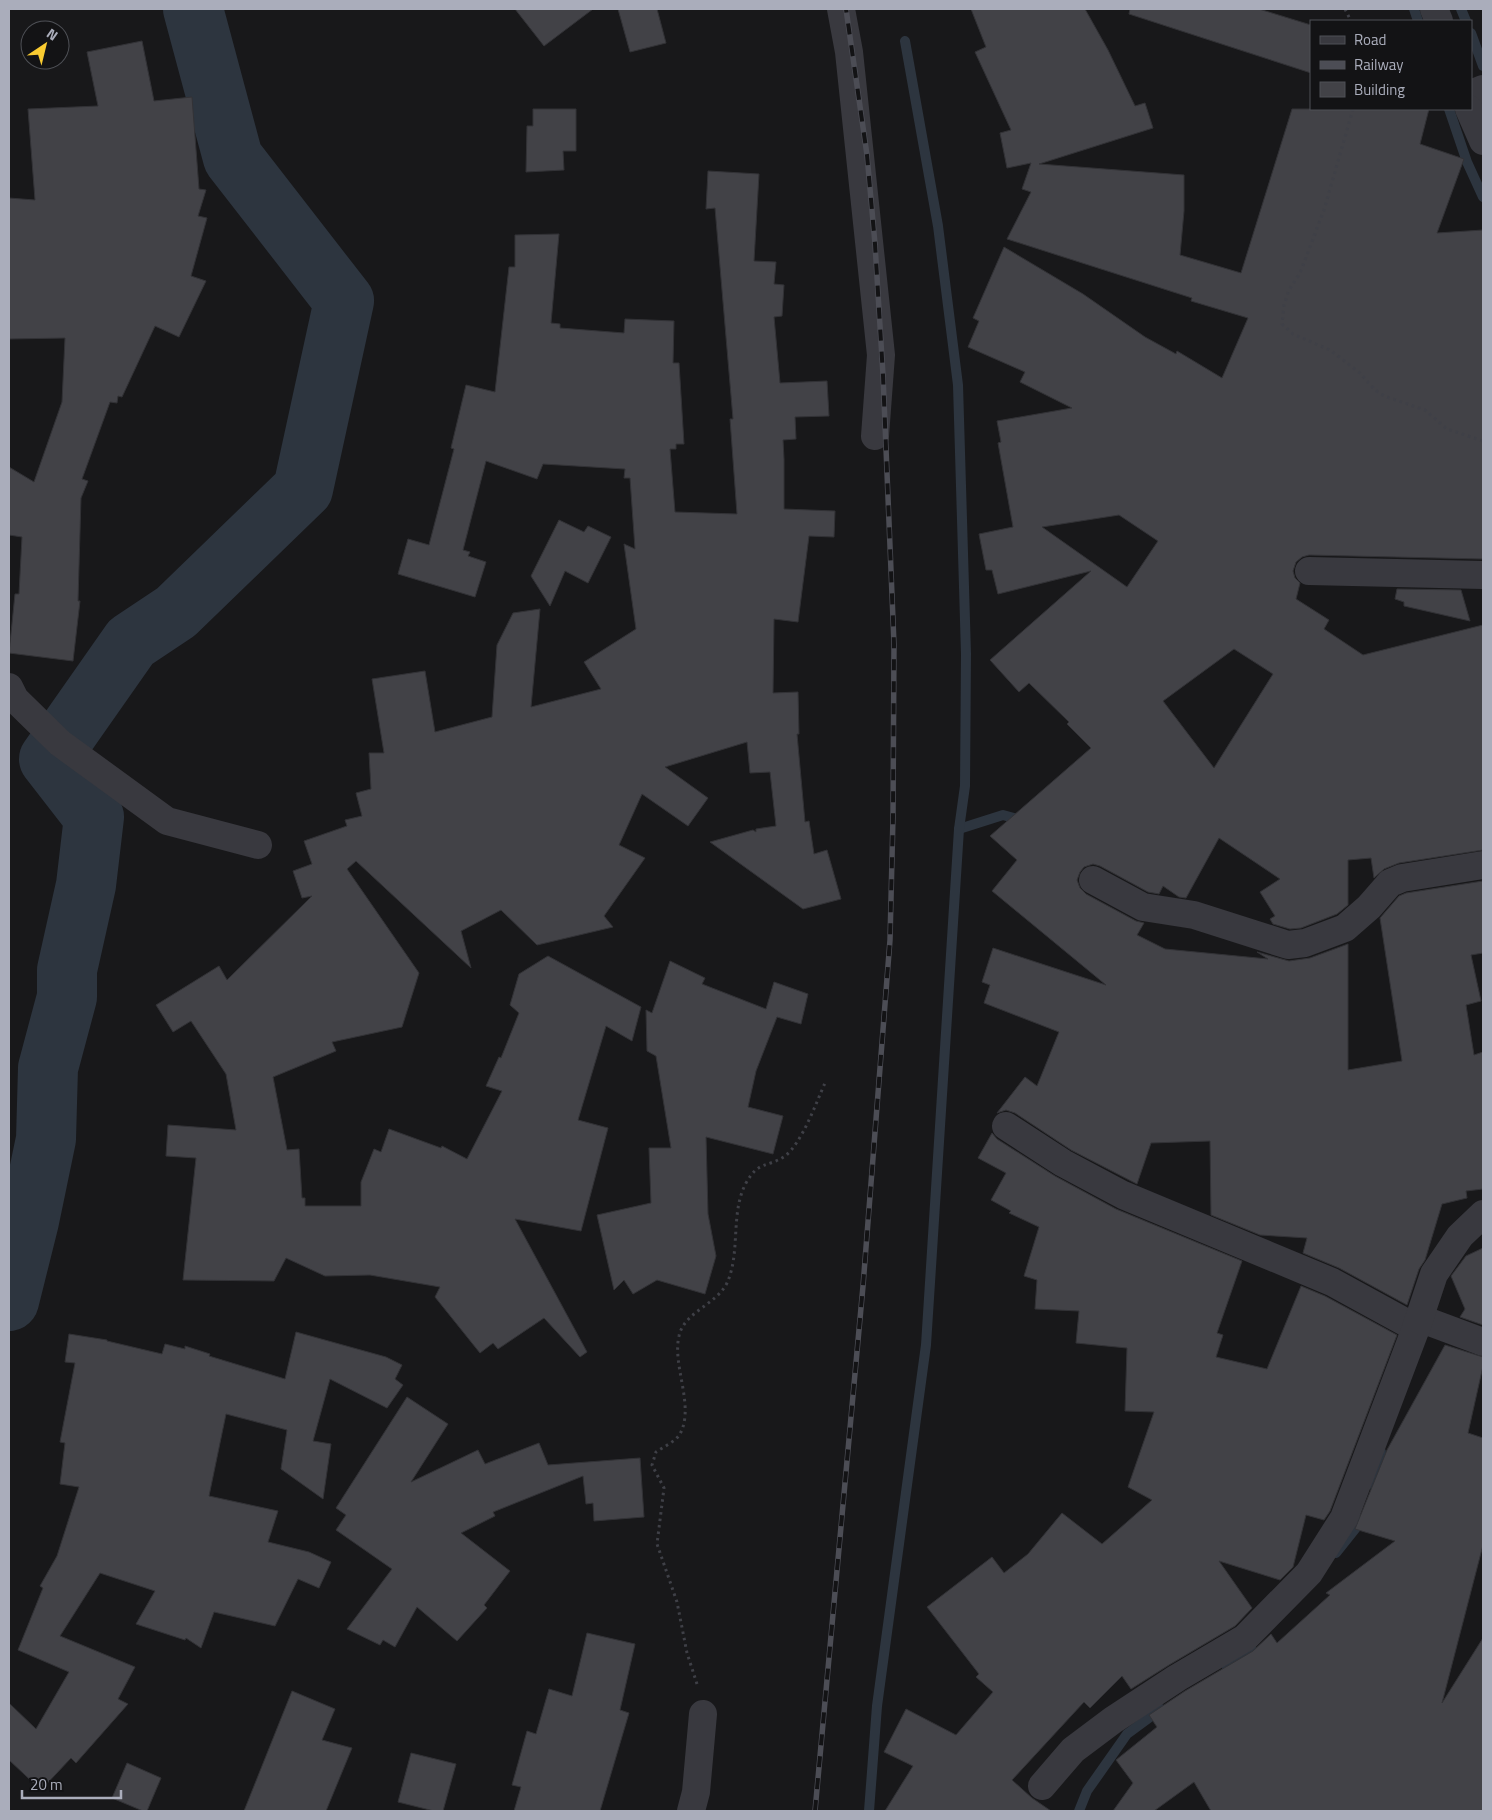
<svg xmlns="http://www.w3.org/2000/svg" width="1492" height="1820" viewBox="0 0 1492 1820" font-family="'Titillium Web',sans-serif">
<style>
.lines{fill:none;stroke-linecap:round;stroke-linejoin:round}
.stream{stroke:#2d353f;stroke-width:10}
.river{stroke:#2d353f;stroke-width:60}
.building{fill:#424247;stroke:#323236;fill-rule:evenodd}
.path{stroke:#3f4047;stroke-width:3;stroke-dasharray:2.5 4;stroke-linecap:butt}
.minor{stroke:#39393f;stroke-width:28}
.rail-casing{stroke:#4c4d55;stroke-width:5.5}
.rail{stroke:#131315;stroke-width:4;stroke-dasharray:11;stroke-linecap:butt}
</style>
<rect width="100%" height="100%" fill="#18181a"/>
<g class="lines">
<g class="stream">
<path d="M 1414,9 L 1418,21"/>
<path d="M 1461,9 L 1466,21"/>
<path d="M 1471,33 L 1483,66"/>
<path d="M 1449,109 L 1467,162 L 1483,197"/>
<path d="M 959,829 L 1003,815 L 1024,821"/>
<path d="M 1375,1487 L 1381,1452"/>
<path d="M 1336,1553 L 1363,1519"/>
<path d="M 1227,1668 L 1251,1647"/>
<path d="M 869,1811 L 877,1706 L 926,1345 L 959,829 L 965,786 L 966,654 L 958,385 L 938,226 L 905,41"/>
<path d="M 1079,1811 L 1087,1791 L 1127,1734 L 1161,1709"/>
</g>
<path class="river" d="M 9,1301 L 29,1221 L 46,1139 L 48,1068 L 67,997 L 67,970 L 86,885 L 94,817 L 49,759 L 131,642 L 176,612 L 303,489 L 344,301 L 233,158 L 193,9"/>
</g>
<g class="building">
<path d="M 515,9 L 593,9 L 544,46 Z"/>
<path d="M 618,9 L 657,9 L 666,43 L 630,52 Z"/>
<path d="M 971,9 L 1085,9 L 1108,50 L 1135,106 L 1145,103 L 1153,128 L 1039,164 L 1184,175 L 1184,211 L 1180,255 L 1241,273 L 1292,109 L 1429,109 L 1420,144 L 1464,159 L 1437,233 L 1483,230 L 1483,559 L 1309,555 L 1302,557 L 1296,562 L 1293,571 L 1295,578 L 1300,583 L 1296,599 L 1329,620 L 1324,629 L 1363,655 L 1483,625 L 1483,850 L 1399,863 L 1384,869 L 1374,878 L 1371,858 L 1348,860 L 1348,905 L 1337,914 L 1301,928 L 1290,929 L 1273,924 L 1270,919 L 1275,916 L 1260,892 L 1280,879 L 1219,838 L 1186,898 L 1179,897 L 1163,886 L 1159,894 L 1148,892 L 1100,866 L 1093,864 L 1084,867 L 1080,872 L 1077,880 L 1080,888 L 1086,894 L 1136,921 L 1144,923 L 1137,935 L 1165,949 L 1268,959 L 1257,952 L 1289,961 L 1310,958 L 1348,944 L 1348,1070 L 1402,1061 L 1380,918 L 1399,896 L 1406,893 L 1483,881 L 1483,953 L 1471,955 L 1481,1001 L 1466,1005 L 1474,1055 L 1483,1052 L 1483,1189 L 1466,1191 L 1467,1198 L 1442,1204 L 1425,1260 L 1419,1269 L 1407,1305 L 1339,1268 L 1303,1253 L 1307,1238 L 1260,1235 L 1211,1215 L 1210,1141 L 1151,1143 L 1137,1184 L 1071,1150 L 1015,1113 L 1006,1110 L 997,1113 L 1025,1077 L 1037,1086 L 1059,1032 L 984,1003 L 990,985 L 982,982 L 993,948 L 1106,985 L 992,891 L 1017,860 L 990,836 L 1091,748 L 1067,724 L 1069,722 L 1029,683 L 1019,692 L 990,660 L 1091,571 L 998,594 L 992,570 L 986,570 L 979,534 L 1013,527 L 998,443 L 1001,442 L 997,421 L 1072,408 L 1020,382 L 1025,372 L 968,347 L 979,321 L 973,318 L 1004,247 L 1083,294 L 1145,337 L 1176,354 L 1177,351 L 1222,378 L 1248,318 L 1191,301 L 1192,298 L 1007,239 L 1031,192 L 1022,189 L 1031,163 L 1007,168 L 1000,133 L 1011,130 L 975,52 L 986,47 ZM 1119,515 L 1158,541 L 1127,587 L 1042,527 ZM 1234,649 L 1273,674 L 1214,768 L 1163,701 Z"/>
<path d="M 1130,9 L 1259,9 L 1311,25 L 1311,73 L 1129,14 Z"/>
<path d="M 142,41 L 154,101 L 192,97 L 199,189 L 206,190 L 198,216 L 207,218 L 191,276 L 206,281 L 179,337 L 155,326 L 122,397 L 118,396 L 117,403 L 110,402 L 82,479 L 88,481 L 81,498 L 78,601 L 80,601 L 73,661 L 9,653 L 15,594 L 19,594 L 22,537 L 9,535 L 9,467 L 34,482 L 62,402 L 65,338 L 9,339 L 9,198 L 35,200 L 28,109 L 98,106 L 87,52 Z"/>
<path d="M 533,109 L 576,109 L 576,151 L 563,151 L 564,170 L 526,172 L 527,126 L 533,126 Z"/>
<path d="M 708,171 L 759,174 L 754,261 L 776,262 L 774,284 L 784,285 L 782,316 L 774,317 L 780,383 L 827,381 L 829,416 L 795,417 L 796,439 L 783,440 L 784,459 L 784,509 L 835,511 L 834,537 L 809,536 L 798,622 L 774,619 L 773,693 L 798,692 L 799,734 L 797,734 L 805,822 L 809,821 L 814,854 L 827,850 L 841,899 L 803,909 L 710,842 L 753,830 L 756,832 L 756,829 L 776,826 L 770,772 L 750,773 L 747,742 L 665,767 L 708,798 L 688,826 L 642,794 L 619,845 L 645,858 L 604,916 L 613,927 L 537,945 L 501,910 L 461,931 L 471,968 L 356,861 L 347,869 L 419,973 L 402,1027 L 332,1042 L 336,1051 L 273,1077 L 287,1150 L 299,1149 L 302,1198 L 305,1198 L 305,1206 L 361,1206 L 361,1182 L 374,1149 L 381,1152 L 389,1129 L 441,1148 L 442,1146 L 467,1159 L 502,1091 L 486,1086 L 499,1057 L 501,1058 L 519,1013 L 510,1005 L 519,974 L 548,956 L 641,1007 L 632,1041 L 606,1026 L 578,1120 L 608,1128 L 581,1231 L 515,1219 L 587,1352 L 580,1357 L 544,1318 L 498,1349 L 493,1343 L 480,1353 L 435,1297 L 440,1287 L 370,1275 L 325,1276 L 286,1258 L 274,1281 L 183,1280 L 196,1158 L 166,1156 L 168,1125 L 236,1130 L 226,1074 L 191,1021 L 173,1032 L 156,1005 L 219,966 L 227,980 L 312,896 L 302,898 L 293,871 L 312,864 L 304,841 L 347,826 L 345,820 L 362,816 L 356,793 L 371,789 L 369,753 L 384,753 L 372,679 L 425,671 L 435,732 L 492,717 L 497,645 L 513,613 L 540,609 L 531,707 L 601,689 L 584,662 L 636,629 L 624,544 L 635,549 L 630,478 L 624,478 L 625,469 L 543,464 L 537,479 L 486,461 L 463,550 L 470,552 L 468,556 L 486,562 L 475,597 L 398,574 L 408,539 L 429,545 L 454,449 L 451,448 L 466,385 L 495,392 L 509,267 L 515,267 L 515,235 L 559,234 L 551,323 L 560,324 L 560,328 L 624,333 L 625,319 L 674,321 L 673,363 L 679,363 L 684,444 L 676,444 L 676,449 L 670,449 L 675,512 L 737,514 L 730,419 L 733,419 L 715,208 L 706,209 Z"/>
<path d="M 559,520 L 584,532 L 588,526 L 611,537 L 588,583 L 565,571 L 550,606 L 531,576 Z"/>
<path d="M 1397,589 L 1461,590 L 1470,621 L 1404,606 L 1404,602 L 1395,599 Z"/>
<path d="M 670,961 L 705,978 L 702,984 L 766,1009 L 774,982 L 808,994 L 801,1024 L 777,1017 L 756,1071 L 748,1107 L 783,1116 L 773,1154 L 706,1137 L 708,1214 L 716,1256 L 705,1294 L 657,1280 L 633,1294 L 624,1280 L 614,1290 L 597,1215 L 651,1203 L 649,1148 L 671,1148 L 656,1056 L 647,1051 L 646,1010 L 652,1013 Z"/>
<path d="M 992,1133 L 997,1139 L 1055,1176 L 1116,1209 L 1242,1261 L 1217,1333 L 1223,1335 L 1216,1357 L 1267,1369 L 1301,1286 L 1325,1296 L 1397,1335 L 1330,1511 L 1324,1520 L 1306,1515 L 1293,1567 L 1280,1580 L 1219,1561 L 1252,1608 L 1235,1626 L 1169,1665 L 1131,1689 L 1122,1676 L 1090,1708 L 1084,1702 L 1012,1780 L 1032,1798 L 1051,1811 L 885,1811 L 913,1766 L 884,1752 L 906,1709 L 956,1735 L 993,1692 L 976,1677 L 979,1674 L 927,1607 L 992,1557 L 1004,1573 L 1028,1554 L 1062,1513 L 1102,1544 L 1152,1500 L 1128,1487 L 1154,1412 L 1125,1411 L 1127,1348 L 1076,1343 L 1079,1311 L 1035,1309 L 1037,1280 L 1024,1276 L 1039,1227 L 1009,1213 L 1011,1211 L 991,1200 L 1006,1173 L 978,1158 Z"/>
<path d="M 1483,1248 L 1483,1325 L 1460,1317 L 1465,1309 L 1451,1276 L 1466,1256 Z"/>
<path d="M 296,1332 L 386,1357 L 402,1365 L 395,1379 L 403,1385 L 387,1408 L 330,1379 L 313,1441 L 331,1444 L 323,1499 L 281,1469 L 287,1430 L 226,1414 L 209,1496 L 278,1511 L 268,1542 L 309,1552 L 331,1562 L 319,1588 L 298,1579 L 275,1626 L 214,1612 L 201,1648 L 186,1638 L 185,1640 L 136,1624 L 155,1591 L 100,1573 L 60,1636 L 135,1667 L 118,1699 L 128,1704 L 76,1763 L 71,1758 L 41,1790 L 9,1760 L 9,1703 L 36,1729 L 69,1672 L 18,1650 L 43,1588 L 40,1586 L 57,1556 L 79,1487 L 60,1484 L 65,1443 L 60,1442 L 75,1363 L 65,1362 L 69,1334 L 107,1340 L 107,1341 L 162,1354 L 165,1344 L 185,1349 L 185,1346 L 210,1354 L 209,1356 L 285,1379 Z"/>
<path d="M 1445,1345 L 1483,1357 L 1483,1366 L 1468,1433 L 1483,1438 L 1483,1545 L 1442,1703 L 1483,1638 L 1483,1811 L 1211,1811 L 1194,1782 L 1154,1811 L 1113,1811 L 1133,1783 L 1116,1760 L 1157,1727 L 1149,1715 L 1185,1691 L 1253,1651 L 1271,1634 L 1277,1643 L 1330,1595 L 1326,1593 L 1395,1541 L 1355,1529 L 1387,1450 Z"/>
<path d="M 407,1397 L 448,1424 L 411,1482 L 478,1450 L 485,1464 L 539,1443 L 548,1465 L 640,1458 L 644,1517 L 594,1521 L 593,1503 L 586,1504 L 583,1476 L 493,1512 L 495,1516 L 461,1533 L 510,1571 L 484,1605 L 487,1608 L 457,1641 L 417,1607 L 395,1647 L 383,1640 L 380,1645 L 347,1629 L 392,1569 L 336,1530 L 346,1515 L 336,1508 Z"/>
<path d="M 587,1633 L 635,1644 L 620,1710 L 629,1713 L 600,1811 L 514,1811 L 521,1787 L 512,1785 L 527,1731 L 536,1734 L 549,1689 L 572,1696 Z"/>
<path d="M 292,1691 L 335,1709 L 322,1740 L 352,1748 L 326,1811 L 244,1811 Z"/>
<path d="M 411,1753 L 456,1764 L 443,1811 L 434,1811 L 398,1802 Z"/>
<path d="M 127,1763 L 161,1778 L 147,1811 L 143,1811 L 112,1798 Z"/>
</g>
<g class="lines">
<g class="path">
<path d="M 1345,9 L 1351,21"/>
<path d="M 1353,109 L 1324,210 L 1300,273 L 1289,290 L 1284,305 L 1282,324 L 1293,334 L 1330,350 L 1360,373 L 1374,389 L 1384,396 L 1425,410 L 1447,429 L 1483,441"/>
<path d="M 697,1684 L 687,1653 L 677,1602 L 657,1544 L 664,1488 L 652,1465 L 656,1452 C 663,1447 675,1442 680,1434 C 695,1406 672,1366 679,1336 C 684,1312 716,1305 727,1283 C 741,1252 730,1213 746,1183 C 759,1160 767,1168 785,1156 C 802,1143 816,1103 825,1083"/>
</g>
<g class="minor">
<path d="M 841,9 L 849,52 L 881,355 L 875,436"/>
<path d="M 1434,9 L 1439,21"/>
<path d="M 1471,94 L 1483,89"/>
<path d="M 1469,109 L 1483,141"/>
<path d="M 1309,571 L 1483,575"/>
<path d="M 9,687 L 15,699 L 60,743 L 167,821 L 258,845"/>
<path d="M 1093,880 L 1143,907 L 1194,915 L 1288,945 L 1305,943 L 1345,928 L 1369,907 L 1390,883 L 1402,878 L 1483,865"/>
<path d="M 1006,1126 L 1063,1163 L 1123,1195 L 1332,1282 L 1416,1328 L 1424,1320 L 1483,1342"/>
<path d="M 1042,1786 L 1073,1750 L 1113,1720 L 1177,1678 L 1245,1638 L 1309,1573 L 1344,1518 L 1416,1328 L 1434,1274 L 1460,1236 L 1483,1214"/>
<path d="M 691,1811 L 696,1792 L 703,1714"/>
</g>
<g class="rail-casing">
<path id="rail" d="M 815,1811 L 863,1286 L 890,940 L 893,817 L 894,644 L 883,375 L 875,244 L 867,155 L 846,9"/>
</g>
<use href="#rail" class="rail"/>
</g>
<rect width="1492" height="1820" fill="none" stroke="#aaadbb" stroke-width="20"/>
<rect x="1310" y="20" width="162" height="90" fill="#131315" stroke="#4f5157"/>
<rect x="1320" y="36" width="25" height="8" fill="#39393f" stroke="#4f5157"/>
<text x="1354" y="45" font-size="15" fill="#aaadbb">Road</text>
<rect x="1320" y="61" width="25" height="8" fill="#4c4d55" stroke="#4f5157"/>
<text x="1354" y="70" font-size="15" fill="#aaadbb">Railway</text>
<rect x="1320" y="82" width="25" height="15" fill="#424247" stroke="#4f5157"/>
<text x="1354" y="95" font-size="15" fill="#aaadbb">Building</text>
<g transform="translate(45 45) rotate(35)"><circle r="24" fill="#131315" stroke="#4f5157"/>
<path d="M0-4L9 19L0 12L-9 19Z" fill="#facc31"/>
<text y="-8" font-size="14" font-weight="bold" text-anchor="middle" fill="#aaadbb">N</text>
</g>
<path d="M22 1790v8h99v-8" fill="none" stroke="#aaadbb" stroke-width="2.5"/>
<text x="30" y="1790" font-size="15" fill="#aaadbb" stroke="#131315" stroke-width="4" paint-order="stroke">20 m</text>
</svg>
